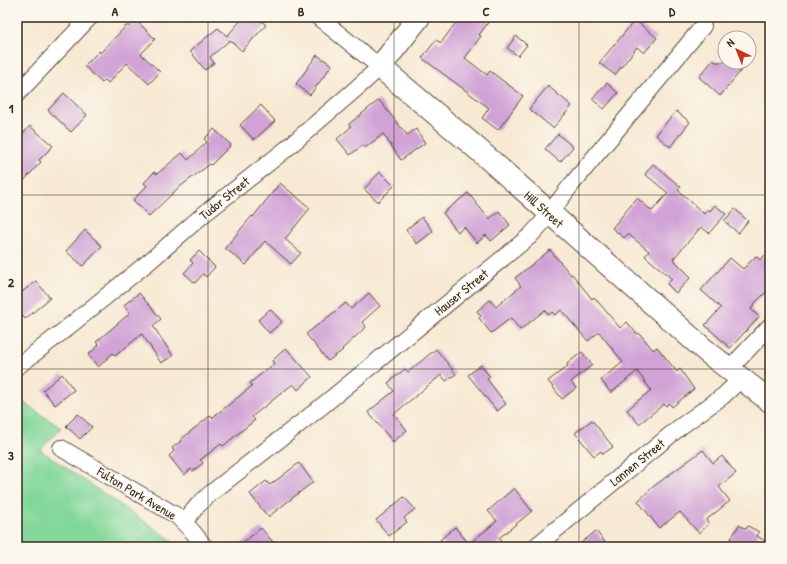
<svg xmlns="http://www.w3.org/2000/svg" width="787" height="564" viewBox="0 0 787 564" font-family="'Patrick Hand',sans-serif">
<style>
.green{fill:#82d79a;stroke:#5e805c}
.building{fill:#d0a2d6}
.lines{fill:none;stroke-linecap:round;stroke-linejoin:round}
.street-casing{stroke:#574739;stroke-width:18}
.secondary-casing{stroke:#574739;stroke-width:24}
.street{stroke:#fff;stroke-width:16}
.secondary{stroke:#fff;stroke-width:22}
.grid{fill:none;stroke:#3b2a1e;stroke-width:1;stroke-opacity:0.55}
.labels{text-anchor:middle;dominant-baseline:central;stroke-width:3;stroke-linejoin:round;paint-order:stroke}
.street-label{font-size:13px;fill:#3b2a1e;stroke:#fbf7ec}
.neatline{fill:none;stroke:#3b2a1e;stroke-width:1.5}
.grid-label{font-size:13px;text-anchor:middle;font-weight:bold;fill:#3b2a1e}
</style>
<rect width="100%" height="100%" fill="#fbf7ec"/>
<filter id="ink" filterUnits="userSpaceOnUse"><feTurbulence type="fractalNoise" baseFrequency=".025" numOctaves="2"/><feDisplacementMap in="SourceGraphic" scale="8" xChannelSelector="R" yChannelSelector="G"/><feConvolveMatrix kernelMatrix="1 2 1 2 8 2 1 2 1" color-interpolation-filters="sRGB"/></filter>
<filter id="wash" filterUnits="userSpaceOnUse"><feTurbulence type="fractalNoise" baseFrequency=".012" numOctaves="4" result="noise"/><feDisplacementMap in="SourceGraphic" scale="16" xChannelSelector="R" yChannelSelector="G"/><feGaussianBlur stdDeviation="0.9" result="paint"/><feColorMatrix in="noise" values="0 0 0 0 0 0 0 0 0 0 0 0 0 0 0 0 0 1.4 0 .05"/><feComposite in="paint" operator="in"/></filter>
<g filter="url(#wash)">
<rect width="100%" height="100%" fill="#f7e9d3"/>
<path class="green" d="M 17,398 L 61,428 L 40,450 L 170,539 L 177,547 L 17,547 Z"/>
<g id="blocks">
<g class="building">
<path d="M 244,17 L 257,17 L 266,25 L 242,51 L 230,40 L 210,57 L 214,63 L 205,70 L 190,51 L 218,28 L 227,36 Z"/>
<path d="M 460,17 L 492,17 L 479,35 L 481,36 L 465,58 L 487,75 L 490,71 L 523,96 L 498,130 L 482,118 L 489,108 L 422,58 L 436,40 L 441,43 Z"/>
<path d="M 136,20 L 155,39 L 141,54 L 160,72 L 149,84 L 127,63 L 108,83 L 105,80 L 102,83 L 84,66 L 99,51 L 100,53 L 126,26 L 130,26 Z"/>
<path d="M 635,20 L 657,38 L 644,53 L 637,47 L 615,75 L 599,63 Z"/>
<path d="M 516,36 L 527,45 L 518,56 L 507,48 Z"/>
<path d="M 317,55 L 332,65 L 310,95 L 296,84 Z"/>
<path d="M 713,60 L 716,62 L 748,62 L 720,96 L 699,77 Z"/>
<path d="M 607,83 L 618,93 L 604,109 L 592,99 Z"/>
<path d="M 548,86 L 572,106 L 553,128 L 529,109 Z"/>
<path d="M 64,93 L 87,115 L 71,132 L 48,110 Z"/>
<path d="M 379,100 L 407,135 L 416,129 L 425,143 L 401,160 L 383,134 L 365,148 L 363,145 L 350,155 L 337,139 L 351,127 L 349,124 Z"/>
<path d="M 261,105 L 275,121 L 254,140 L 240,125 Z"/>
<path d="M 676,111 L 690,122 L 670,147 L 656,135 Z"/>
<path d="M 30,126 L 53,146 L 39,160 L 41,162 L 17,188 L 17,140 Z"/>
<path d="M 214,129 L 231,145 L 211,165 L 210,164 L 177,189 L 149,216 L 133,200 L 147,186 L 144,183 L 154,172 L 157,174 L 182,153 L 188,160 L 207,142 L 204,139 Z"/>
<path d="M 558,134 L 573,147 L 560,162 L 545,149 Z"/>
<path d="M 653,164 L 681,187 L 678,190 L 704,214 L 708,209 L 710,211 L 715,205 L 726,214 L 709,233 L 701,227 L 673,259 L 691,277 L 676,293 L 667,284 L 672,279 L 645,256 L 649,251 L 628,234 L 624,238 L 612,228 L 637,198 L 652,211 L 668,193 L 645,174 Z"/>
<path d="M 380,172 L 394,186 L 378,202 L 364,189 Z"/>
<path d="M 280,183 L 310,208 L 285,239 L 301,253 L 291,264 L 265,241 L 246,265 L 225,248 L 252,216 L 253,217 Z"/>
<path d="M 468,193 L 489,219 L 499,211 L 510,225 L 491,241 L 486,235 L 477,243 L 464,227 L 458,232 L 443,213 Z"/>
<path d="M 735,209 L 748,221 L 738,233 L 724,221 Z"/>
<path d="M 422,217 L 433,231 L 417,244 L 406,230 Z"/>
<path d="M 85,230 L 102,246 L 83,266 L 66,251 Z"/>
<path d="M 550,250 L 571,275 L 572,274 L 592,299 L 594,297 L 620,328 L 627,322 L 636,333 L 640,334 L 653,350 L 657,347 L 677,372 L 680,369 L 694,389 L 672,407 L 669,403 L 666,406 L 664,404 L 639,424 L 627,410 L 651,390 L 637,371 L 611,393 L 601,380 L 623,362 L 599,332 L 588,341 L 561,310 L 555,315 L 552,312 L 549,315 L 545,310 L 520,330 L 511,318 L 491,333 L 479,318 L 481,316 L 477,311 L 490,300 L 496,307 L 521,286 L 515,278 Z"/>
<path d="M 770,250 L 770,288 L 755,303 L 751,309 L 759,317 L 730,348 L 705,325 L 721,308 L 701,290 L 730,258 L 743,269 L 756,256 L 760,260 Z"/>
<path d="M 199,251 L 215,267 L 206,277 L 203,274 L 195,283 L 184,273 L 193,263 L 190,260 Z"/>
<path d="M 36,281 L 50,298 L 25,319 L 17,310 L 17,296 Z"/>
<path d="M 139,293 L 161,319 L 153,326 L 173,356 L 161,363 L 142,334 L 115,356 L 113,353 L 98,367 L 88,355 L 99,345 L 96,342 L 130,313 L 124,305 Z"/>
<path d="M 369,293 L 380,306 L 362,322 L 366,327 L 342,349 L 343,350 L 328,361 L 306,334 L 346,303 L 351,309 Z"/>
<path d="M 270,309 L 282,322 L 269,333 L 258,320 Z"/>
<path d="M 286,348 L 312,377 L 298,390 L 293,384 L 255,414 L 252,417 L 255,420 L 223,446 L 221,444 L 200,460 L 203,463 L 193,471 L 191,469 L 184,475 L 169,456 L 174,451 L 172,448 L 181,441 L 180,440 L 210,416 L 212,418 L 252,386 L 250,383 L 274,364 L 272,361 Z"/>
<path d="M 436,349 L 456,374 L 446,381 L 441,375 L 394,414 L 407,430 L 393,442 L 368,412 L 394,391 L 388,383 L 405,369 L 408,372 Z"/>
<path d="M 582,352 L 592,365 L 571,382 L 576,388 L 562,399 L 548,381 L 568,366 L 567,364 Z"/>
<path d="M 481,365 L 490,377 L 487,379 L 506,404 L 497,411 L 468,375 Z"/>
<path d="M 62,374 L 74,390 L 55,405 L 43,390 Z"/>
<path d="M 78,414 L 92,427 L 80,439 L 66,426 Z"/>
<path d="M 592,420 L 613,447 L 603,454 L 601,451 L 594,456 L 575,433 Z"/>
<path d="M 703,450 L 713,463 L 722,456 L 736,473 L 719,487 L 730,501 L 706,520 L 709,524 L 699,533 L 680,512 L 659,528 L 638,501 L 654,486 Z"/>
<path d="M 299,463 L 313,482 L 268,517 L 250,494 L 266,481 L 270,485 Z"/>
<path d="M 514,488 L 532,511 L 499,538 L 501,541 L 494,547 L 446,547 L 440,540 L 455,527 L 469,544 L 497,521 L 488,511 Z"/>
<path d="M 404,497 L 415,509 L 404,518 L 407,522 L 389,536 L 376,520 Z"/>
<path d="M 739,525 L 746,529 L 748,526 L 759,532 L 757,536 L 770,544 L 770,547 L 726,547 Z"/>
<path d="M 261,528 L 277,547 L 237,547 Z"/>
<path d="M 596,531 L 609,547 L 576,547 Z"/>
</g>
</g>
</g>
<g filter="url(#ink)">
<use href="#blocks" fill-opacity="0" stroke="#574739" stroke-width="1"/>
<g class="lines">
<g class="street-casing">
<g id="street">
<path d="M 17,94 L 90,17"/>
<path d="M 17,367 L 62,332 L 151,260 L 204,214 L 285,150 L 358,87 L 380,67 L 318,17"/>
<path d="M 727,369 L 737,361 L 770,326"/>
<path d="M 61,448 L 177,516 L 193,532 L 205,547"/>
<path d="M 184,522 L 198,505 L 211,493 L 316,411 L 530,236 L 542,223 L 572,184 L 703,26"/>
<path d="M 535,547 L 680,427 L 723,396 L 741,379"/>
</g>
</g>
<g class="secondary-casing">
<path id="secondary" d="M 419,17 L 380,67 L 474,146 L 706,351 L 770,401"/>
</g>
<use href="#street" class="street"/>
<use href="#secondary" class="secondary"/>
</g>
</g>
<path class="grid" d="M 208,17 L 208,547M 394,17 L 394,547M 579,17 L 579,547M 17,195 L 770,195M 17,369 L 770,369"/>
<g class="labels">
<g class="street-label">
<text transform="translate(224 198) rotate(-39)">Tudor Street</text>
<text transform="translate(544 209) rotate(42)">Hill Street</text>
<text transform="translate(461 292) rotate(-39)">Hauser Street</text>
<text transform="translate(637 462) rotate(-39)">Lannen Street</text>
<text transform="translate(137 493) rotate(31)">Fulton Park Avenue</text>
</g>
</g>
<rect width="787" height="564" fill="none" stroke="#fbf7ec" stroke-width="44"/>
<g transform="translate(737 50) rotate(317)"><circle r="19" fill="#fbf7ec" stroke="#aea59a"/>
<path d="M0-3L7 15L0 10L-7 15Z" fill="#c8321e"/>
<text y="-6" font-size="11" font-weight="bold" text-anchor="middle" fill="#3b2a1e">N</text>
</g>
<rect x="22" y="22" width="743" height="520" class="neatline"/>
<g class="grid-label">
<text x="115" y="16">A</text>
<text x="301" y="16">B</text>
<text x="486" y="16">C</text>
<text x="672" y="16">D</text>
<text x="11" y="113">1</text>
<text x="11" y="287">2</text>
<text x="11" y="460">3</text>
</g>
</svg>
